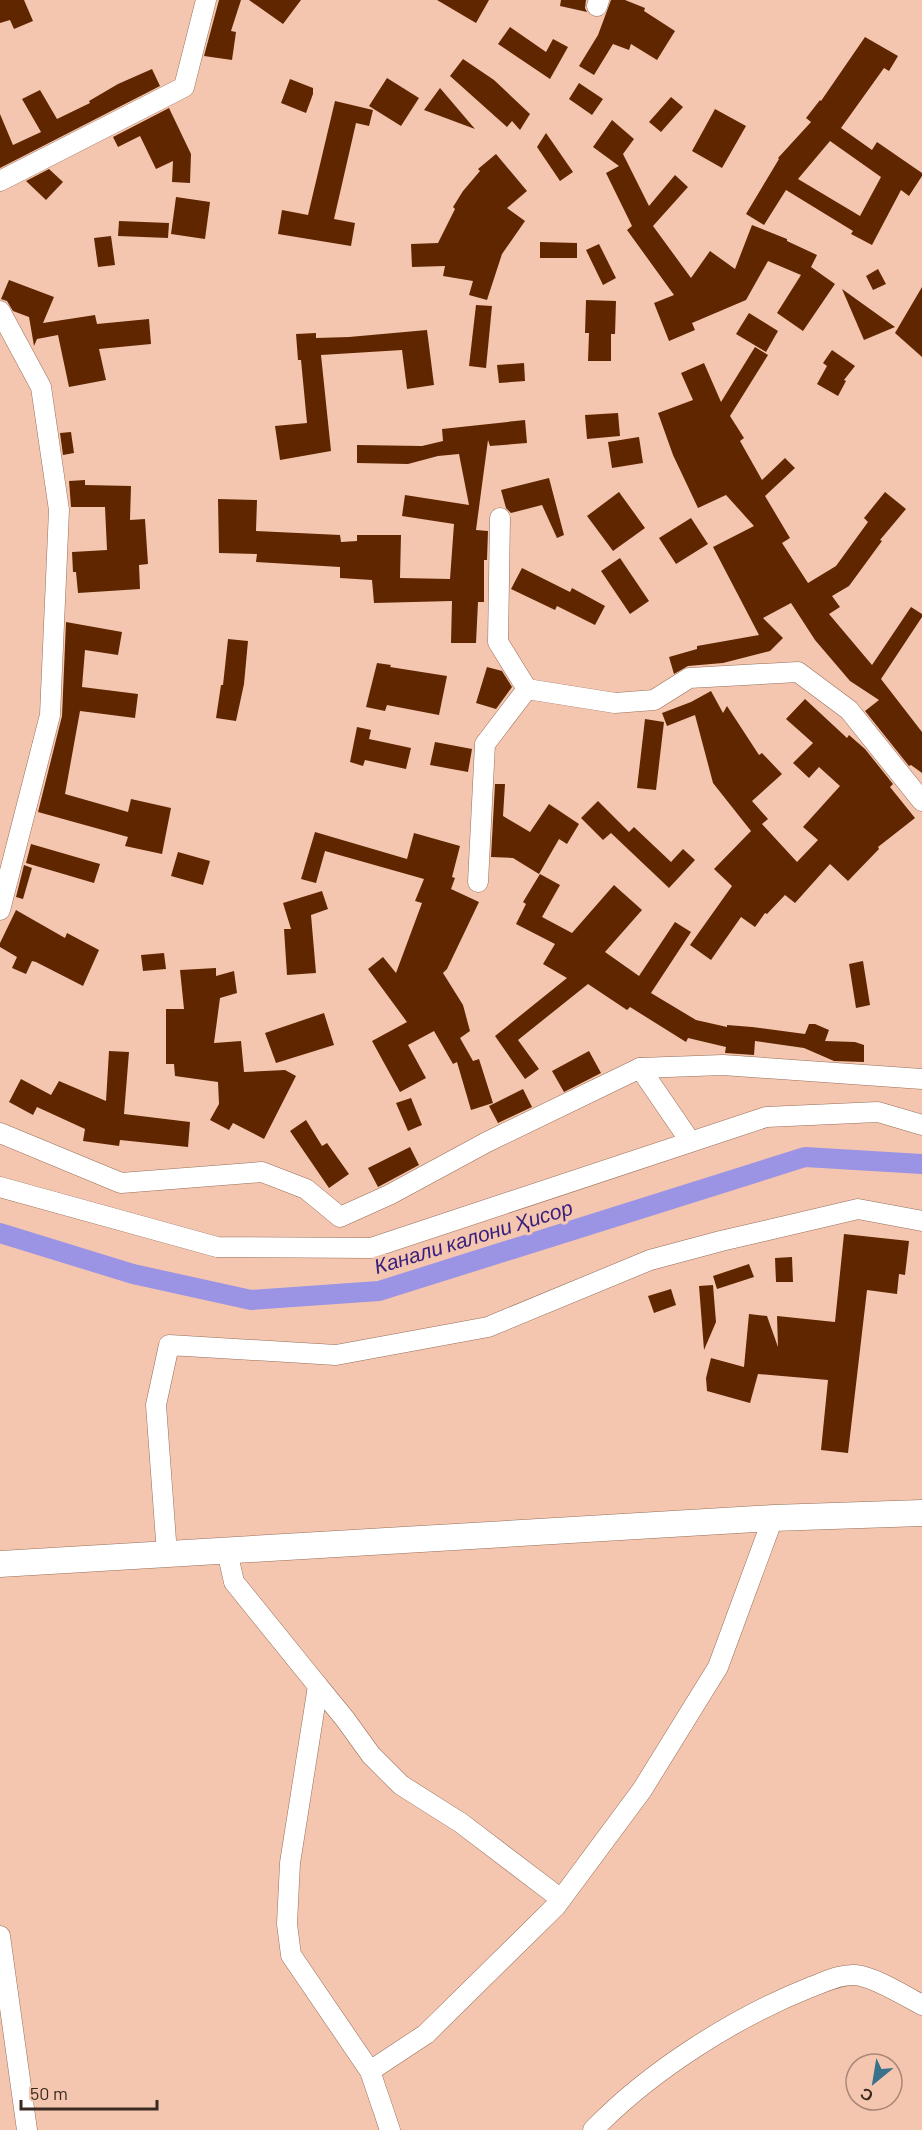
<svg xmlns="http://www.w3.org/2000/svg" width="922" height="2130" viewBox="0 0 922 2130" font-family="Barlow,sans-serif">
<style>
.lines{fill:none;stroke-linecap:round;stroke-linejoin:round}
.canal{stroke:#9b93e4;stroke-width:20}
.building{fill:#5f2600;fill-rule:evenodd}
.minor-casing{stroke:#976e59;stroke-width:21}
.major-casing{stroke:#976e59;stroke-width:27}
.minor{stroke:#fff;stroke-width:20}
.major{stroke:#fff;stroke-width:26}
.labels{text-anchor:middle;dominant-baseline:central;stroke-width:6;stroke-linejoin:round;paint-order:stroke}
.water-label{font-size:21px;font-style:italic;fill:#381f7d;stroke:#f4c6b0}
</style>
<rect width="100%" height="100%" fill="#f4c6b0"/>
<g class="lines">
<path class="canal" d="M 0,1233 L 133,1274 L 251,1300 L 379,1291 L 805,1157 L 922,1164"/>
</g>
<g class="building">
<path d="M 0,0 L 24,0 L 33,21 L 14,29 L 10,20 L 0,23 Z"/>
<path d="M 219,0 L 241,0 L 231,31 L 236,32 L 232,60 L 204,56 Z"/>
<path d="M 249,0 L 301,0 L 283,24 Z"/>
<path d="M 437,0 L 489,0 L 476,23 Z"/>
<path d="M 561,0 L 586,0 L 585,8 L 587,12 L 560,6 Z"/>
<path d="M 611,0 L 625,0 L 645,8 L 644,11 L 675,31 L 657,60 L 631,44 L 629,50 L 613,44 L 594,75 L 579,66 L 598,35 Z"/>
<path d="M 510,27 L 546,52 L 553,39 L 568,47 L 550,79 L 498,44 Z"/>
<path d="M 865,37 L 898,56 L 889,71 L 884,68 L 841,128 L 872,150 L 877,142 L 922,173 L 922,176 L 909,196 L 901,190 L 872,245 L 851,234 L 853,231 L 786,190 L 764,225 L 746,214 L 779,159 L 778,158 L 811,122 L 806,118 L 820,100 L 821,101 ZM 830,141 L 881,177 L 860,216 L 798,179 Z"/>
<path d="M 463,59 L 494,80 L 530,114 L 520,130 L 512,121 L 507,127 L 450,76 Z"/>
<path d="M 152,69 L 160,86 L 0,168 L 0,114 L 13,145 L 41,132 L 22,99 L 40,90 L 57,119 L 90,103 L 89,101 L 118,84 Z"/>
<path d="M 387,78 L 419,98 L 401,126 L 369,106 Z"/>
<path d="M 290,79 L 313,88 L 313,94 L 306,113 L 281,103 Z"/>
<path d="M 579,83 L 603,99 L 592,115 L 569,99 Z"/>
<path d="M 440,88 L 475,129 L 424,110 Z"/>
<path d="M 671,97 L 683,107 L 661,132 L 649,122 Z"/>
<path d="M 335,101 L 373,110 L 369,126 L 356,123 L 334,219 L 355,223 L 351,246 L 278,234 L 282,210 L 308,215 Z"/>
<path d="M 169,108 L 191,154 L 190,183 L 172,182 L 173,161 L 156,169 L 140,136 L 118,147 L 113,137 Z"/>
<path d="M 715,109 L 746,126 L 722,168 L 692,151 Z"/>
<path d="M 612,120 L 634,139 L 623,154 L 649,206 L 675,175 L 688,187 L 653,226 L 691,278 L 710,251 L 735,269 L 752,225 L 787,239 L 787,241 L 817,255 L 811,267 L 835,284 L 803,331 L 777,313 L 801,275 L 768,261 L 746,300 L 692,323 L 695,330 L 669,341 L 654,303 L 674,295 L 627,230 L 632,226 L 606,173 L 619,166 L 593,147 Z"/>
<path d="M 546,133 L 573,172 L 560,181 L 537,147 Z"/>
<path d="M 496,154 L 527,191 L 507,208 L 525,221 L 502,254 L 487,300 L 469,295 L 473,281 L 443,276 L 445,266 L 412,267 L 411,244 L 438,243 L 455,209 L 453,207 L 463,191 L 480,171 L 478,169 Z"/>
<path d="M 49,169 L 63,182 L 46,200 L 26,181 Z"/>
<path d="M 176,197 L 210,202 L 205,239 L 171,234 Z"/>
<path d="M 119,221 L 169,223 L 168,238 L 118,236 Z"/>
<path d="M 111,236 L 115,265 L 98,267 L 94,238 Z"/>
<path d="M 540,242 L 577,243 L 577,258 L 540,258 Z"/>
<path d="M 599,244 L 616,278 L 603,285 L 586,250 Z"/>
<path d="M 878,269 L 886,284 L 873,290 L 866,276 Z"/>
<path d="M 9,280 L 54,297 L 43,323 L 95,315 L 97,324 L 149,319 L 151,344 L 99,349 L 106,380 L 69,387 L 58,335 L 37,339 L 34,346 L 29,317 L 13,311 L 7,301 L 1,299 Z"/>
<path d="M 922,287 L 922,357 L 895,333 Z"/>
<path d="M 842,289 L 895,327 L 864,340 Z"/>
<path d="M 586,300 L 616,301 L 615,334 L 611,334 L 611,361 L 588,361 L 589,333 L 585,333 Z"/>
<path d="M 476,305 L 492,306 L 486,368 L 469,366 Z"/>
<path d="M 749,313 L 778,331 L 766,352 L 736,334 Z"/>
<path d="M 427,330 L 434,385 L 407,389 L 402,350 L 321,355 L 331,451 L 280,460 L 275,426 L 307,423 L 301,360 L 298,360 L 296,334 L 316,333 L 316,338 L 349,337 Z"/>
<path d="M 755,347 L 768,355 L 730,416 L 744,438 L 740,441 L 762,480 L 785,458 L 795,468 L 765,496 L 790,538 L 782,543 L 808,583 L 836,566 L 868,522 L 864,518 L 885,492 L 906,509 L 880,540 L 882,541 L 849,586 L 832,596 L 840,607 L 829,614 L 872,665 L 911,607 L 922,614 L 922,617 L 881,679 L 922,732 L 922,773 L 911,765 L 909,766 L 865,711 L 879,700 L 850,681 L 815,640 L 791,603 L 763,618 L 783,638 L 770,651 L 723,663 L 688,666 L 674,674 L 669,657 L 697,649 L 697,646 L 759,635 L 713,547 L 754,526 L 726,495 L 698,508 L 673,455 L 658,413 L 693,400 L 681,373 L 704,363 L 721,402 Z"/>
<path d="M 832,350 L 855,366 L 844,380 L 846,381 L 838,396 L 817,384 L 827,366 L 823,363 Z"/>
<path d="M 524,363 L 525,381 L 499,383 L 497,365 Z"/>
<path d="M 618,413 L 620,436 L 587,439 L 585,415 Z"/>
<path d="M 525,420 L 527,443 L 490,446 L 488,440 L 476,530 L 488,531 L 487,560 L 484,560 L 484,602 L 478,602 L 476,643 L 451,643 L 452,601 L 374,603 L 372,580 L 340,578 L 340,567 L 256,562 L 257,554 L 219,553 L 218,499 L 257,500 L 256,531 L 340,535 L 341,542 L 357,541 L 357,535 L 401,535 L 400,578 L 450,579 L 454,524 L 402,516 L 405,495 L 469,505 L 459,454 L 438,456 L 408,464 L 357,463 L 357,445 L 422,446 L 443,441 L 442,429 Z"/>
<path d="M 71,432 L 74,453 L 63,455 L 60,433 Z"/>
<path d="M 639,437 L 643,463 L 612,468 L 608,442 Z"/>
<path d="M 549,478 L 564,535 L 557,538 L 542,505 L 511,513 L 506,508 L 501,490 Z"/>
<path d="M 85,480 L 85,485 L 131,486 L 130,520 L 145,519 L 148,564 L 139,565 L 140,589 L 78,593 L 76,572 L 73,572 L 72,552 L 107,550 L 105,507 L 71,507 L 69,481 Z"/>
<path d="M 619,492 L 645,528 L 613,551 L 587,516 Z"/>
<path d="M 691,518 L 708,544 L 676,564 L 659,538 Z"/>
<path d="M 620,558 L 649,601 L 630,614 L 601,571 Z"/>
<path d="M 522,568 L 570,592 L 572,588 L 605,606 L 595,625 L 557,606 L 555,610 L 511,589 Z"/>
<path d="M 66,622 L 122,632 L 118,655 L 85,650 L 82,687 L 138,694 L 135,718 L 80,711 L 65,794 L 128,812 L 131,799 L 171,808 L 162,854 L 125,846 L 128,837 L 38,812 L 62,716 Z"/>
<path d="M 228,639 L 248,641 L 244,684 L 236,721 L 216,718 L 221,685 L 223,685 Z"/>
<path d="M 377,663 L 391,665 L 390,667 L 447,676 L 439,715 L 387,705 L 385,711 L 366,707 Z"/>
<path d="M 487,667 L 502,671 L 512,687 L 496,709 L 476,703 Z"/>
<path d="M 711,691 L 723,713 L 727,706 L 759,755 L 762,753 L 782,774 L 752,801 L 768,819 L 762,824 L 797,862 L 818,840 L 803,827 L 840,786 L 819,767 L 809,778 L 793,763 L 813,743 L 786,719 L 805,699 L 847,738 L 849,735 L 865,749 L 893,784 L 890,787 L 915,818 L 878,847 L 879,849 L 848,881 L 830,864 L 795,903 L 785,895 L 767,914 L 765,913 L 755,927 L 741,917 L 711,960 L 690,945 L 732,886 L 714,869 L 751,831 L 713,783 L 695,715 L 667,726 L 662,713 L 691,702 Z"/>
<path d="M 645,719 L 664,722 L 656,790 L 637,788 Z"/>
<path d="M 357,727 L 371,730 L 369,739 L 411,748 L 406,769 L 365,760 L 363,766 L 350,762 Z"/>
<path d="M 435,742 L 472,749 L 468,772 L 430,765 Z"/>
<path d="M 495,784 L 505,784 L 503,816 L 530,832 L 549,804 L 579,824 L 567,844 L 559,839 L 539,874 L 513,858 L 491,857 Z"/>
<path d="M 598,801 L 629,832 L 634,827 L 671,862 L 683,849 L 695,860 L 669,888 L 611,833 L 603,840 L 581,818 Z"/>
<path d="M 315,832 L 407,859 L 414,833 L 460,846 L 452,877 L 455,878 L 451,889 L 479,902 L 447,969 L 443,973 L 463,1005 L 470,1031 L 460,1038 L 473,1061 L 479,1059 L 493,1103 L 471,1110 L 457,1062 L 453,1064 L 434,1031 L 408,1045 L 426,1078 L 400,1092 L 372,1041 L 407,1022 L 368,969 L 383,957 L 396,973 L 422,903 L 415,901 L 424,879 L 325,851 L 316,883 L 301,879 Z"/>
<path d="M 31,844 L 100,864 L 94,883 L 26,863 Z"/>
<path d="M 178,852 L 210,861 L 203,885 L 171,876 Z"/>
<path d="M 24,865 L 32,868 L 23,899 L 16,897 Z"/>
<path d="M 540,874 L 560,885 L 542,917 L 572,933 L 614,885 L 642,910 L 605,952 L 639,976 L 675,922 L 691,932 L 651,993 L 696,1020 L 727,1027 L 727,1025 L 752,1027 L 805,1034 L 809,1024 L 815,1024 L 829,1030 L 825,1041 L 855,1042 L 864,1045 L 864,1062 L 834,1061 L 804,1048 L 755,1041 L 754,1055 L 725,1053 L 726,1047 L 688,1038 L 686,1042 L 630,1007 L 627,1010 L 588,984 L 518,1040 L 539,1069 L 525,1079 L 495,1036 L 567,978 L 543,964 L 555,944 L 516,924 L 526,904 L 523,902 Z"/>
<path d="M 322,891 L 328,909 L 311,915 L 316,973 L 287,975 L 284,929 L 291,929 L 283,903 Z"/>
<path d="M 16,910 L 65,938 L 67,933 L 99,950 L 83,986 L 36,962 L 32,961 L 26,974 L 12,968 L 17,957 L 0,947 L 0,943 Z"/>
<path d="M 164,953 L 166,969 L 143,971 L 141,955 Z"/>
<path d="M 863,961 L 870,1005 L 856,1008 L 849,964 Z"/>
<path d="M 216,968 L 216,976 L 234,971 L 237,993 L 220,998 L 214,1043 L 241,1041 L 244,1072 L 285,1070 L 296,1076 L 264,1139 L 233,1123 L 229,1130 L 210,1120 L 219,1104 L 218,1082 L 175,1076 L 174,1064 L 166,1064 L 166,1009 L 184,1009 L 180,970 Z"/>
<path d="M 324,1013 L 334,1045 L 276,1063 L 265,1033 Z"/>
<path d="M 109,1051 L 129,1052 L 124,1114 L 190,1122 L 188,1147 L 120,1140 L 119,1146 L 83,1141 L 85,1129 L 37,1107 L 33,1115 L 9,1102 L 21,1079 L 51,1095 L 59,1081 L 106,1101 Z"/>
<path d="M 589,1051 L 601,1073 L 564,1092 L 552,1071 Z"/>
<path d="M 523,1089 L 532,1107 L 498,1123 L 489,1106 Z"/>
<path d="M 411,1098 L 422,1125 L 408,1131 L 396,1103 Z"/>
<path d="M 306,1120 L 322,1146 L 327,1143 L 349,1174 L 329,1188 L 290,1131 Z"/>
<path d="M 410,1147 L 419,1165 L 378,1187 L 368,1168 Z"/>
<path d="M 844,1234 L 909,1241 L 905,1275 L 899,1274 L 897,1294 L 867,1290 L 848,1453 L 821,1450 L 828,1380 L 758,1374 L 750,1403 L 707,1391 L 706,1378 L 711,1358 L 744,1367 L 749,1314 L 767,1316 L 778,1347 L 777,1316 L 835,1322 Z"/>
<path d="M 792,1257 L 793,1282 L 776,1282 L 775,1258 Z"/>
<path d="M 749,1264 L 754,1277 L 717,1289 L 713,1276 Z"/>
<path d="M 713,1285 L 716,1322 L 704,1350 L 699,1286 Z"/>
<path d="M 671,1289 L 676,1305 L 654,1313 L 648,1296 Z"/>
</g>
<g class="lines">
<g class="minor-casing">
<g id="minor">
<path d="M 597,6 L 599,0"/>
<path d="M 0,181 L 184,87 L 206,0"/>
<path d="M 0,311 L 41,387 L 59,510 L 50,715 L 0,910"/>
<path d="M 500,518 L 498,642 L 527,689"/>
<path d="M 478,882 L 485,744 L 527,689 L 615,703 L 654,700 L 689,678 L 798,672 L 849,710 L 922,801"/>
<path d="M 640,1068 L 690,1141"/>
<path d="M 0,1133 L 121,1183 L 262,1172 L 306,1189 L 340,1217 L 389,1195 L 487,1142 L 640,1068 L 723,1065 L 922,1079"/>
<path d="M 0,1187 L 217,1247 L 371,1248 L 766,1117 L 878,1112 L 922,1125"/>
<path d="M 227,1551 L 234,1582 L 318,1686 L 290,1863 L 287,1924 L 291,1955 L 370,2071 L 390,2130"/>
<path d="M 167,1554 L 156,1405 L 169,1345 L 336,1355 L 488,1327 L 650,1260 L 721,1241 L 858,1209 L 922,1221"/>
<path d="M 318,1686 L 345,1719 L 371,1755 L 401,1785 L 461,1823 L 561,1899"/>
<path d="M 0,1936 L 27,2130"/>
<path d="M 370,2071 L 426,2034 L 556,1906 L 642,1790 L 718,1667 L 773,1518"/>
<path d="M 593,2130 C 650,2071 735,2017 811,1987 C 825,1982 840,1974 855,1975 C 873,1976 905,1996 922,2005"/>
</g>
</g>
<g class="major-casing">
<path id="major" d="M 0,1564 L 773,1518 L 922,1513"/>
</g>
<use href="#minor" class="minor"/>
<use href="#major" class="major"/>
</g>
<g class="labels">
<g class="water-label">
<text transform="translate(473 1236) rotate(-17)">Канали калони Ҳисор</text>
</g>
</g>
<g transform="translate(874 2082) rotate(210)"><circle r="28" fill="#f4c6b0" stroke="#aa8776" stroke-width="1.5"/>
<path d="M0-4.5L10 22L0 15L-10 22Z" fill="#37718a"/>
<text y="-9" font-size="16" font-weight="bold" text-anchor="middle" fill="#3a2920">С</text>
</g>
<path d="M21 2100v9h136v-9" fill="none" stroke="#3a2920" stroke-width="3"/>
<text x="30" y="2100" font-size="18" fill="#3a2920" stroke="#f4c6b0" stroke-width="4.5" paint-order="stroke">50 m</text>
</svg>
